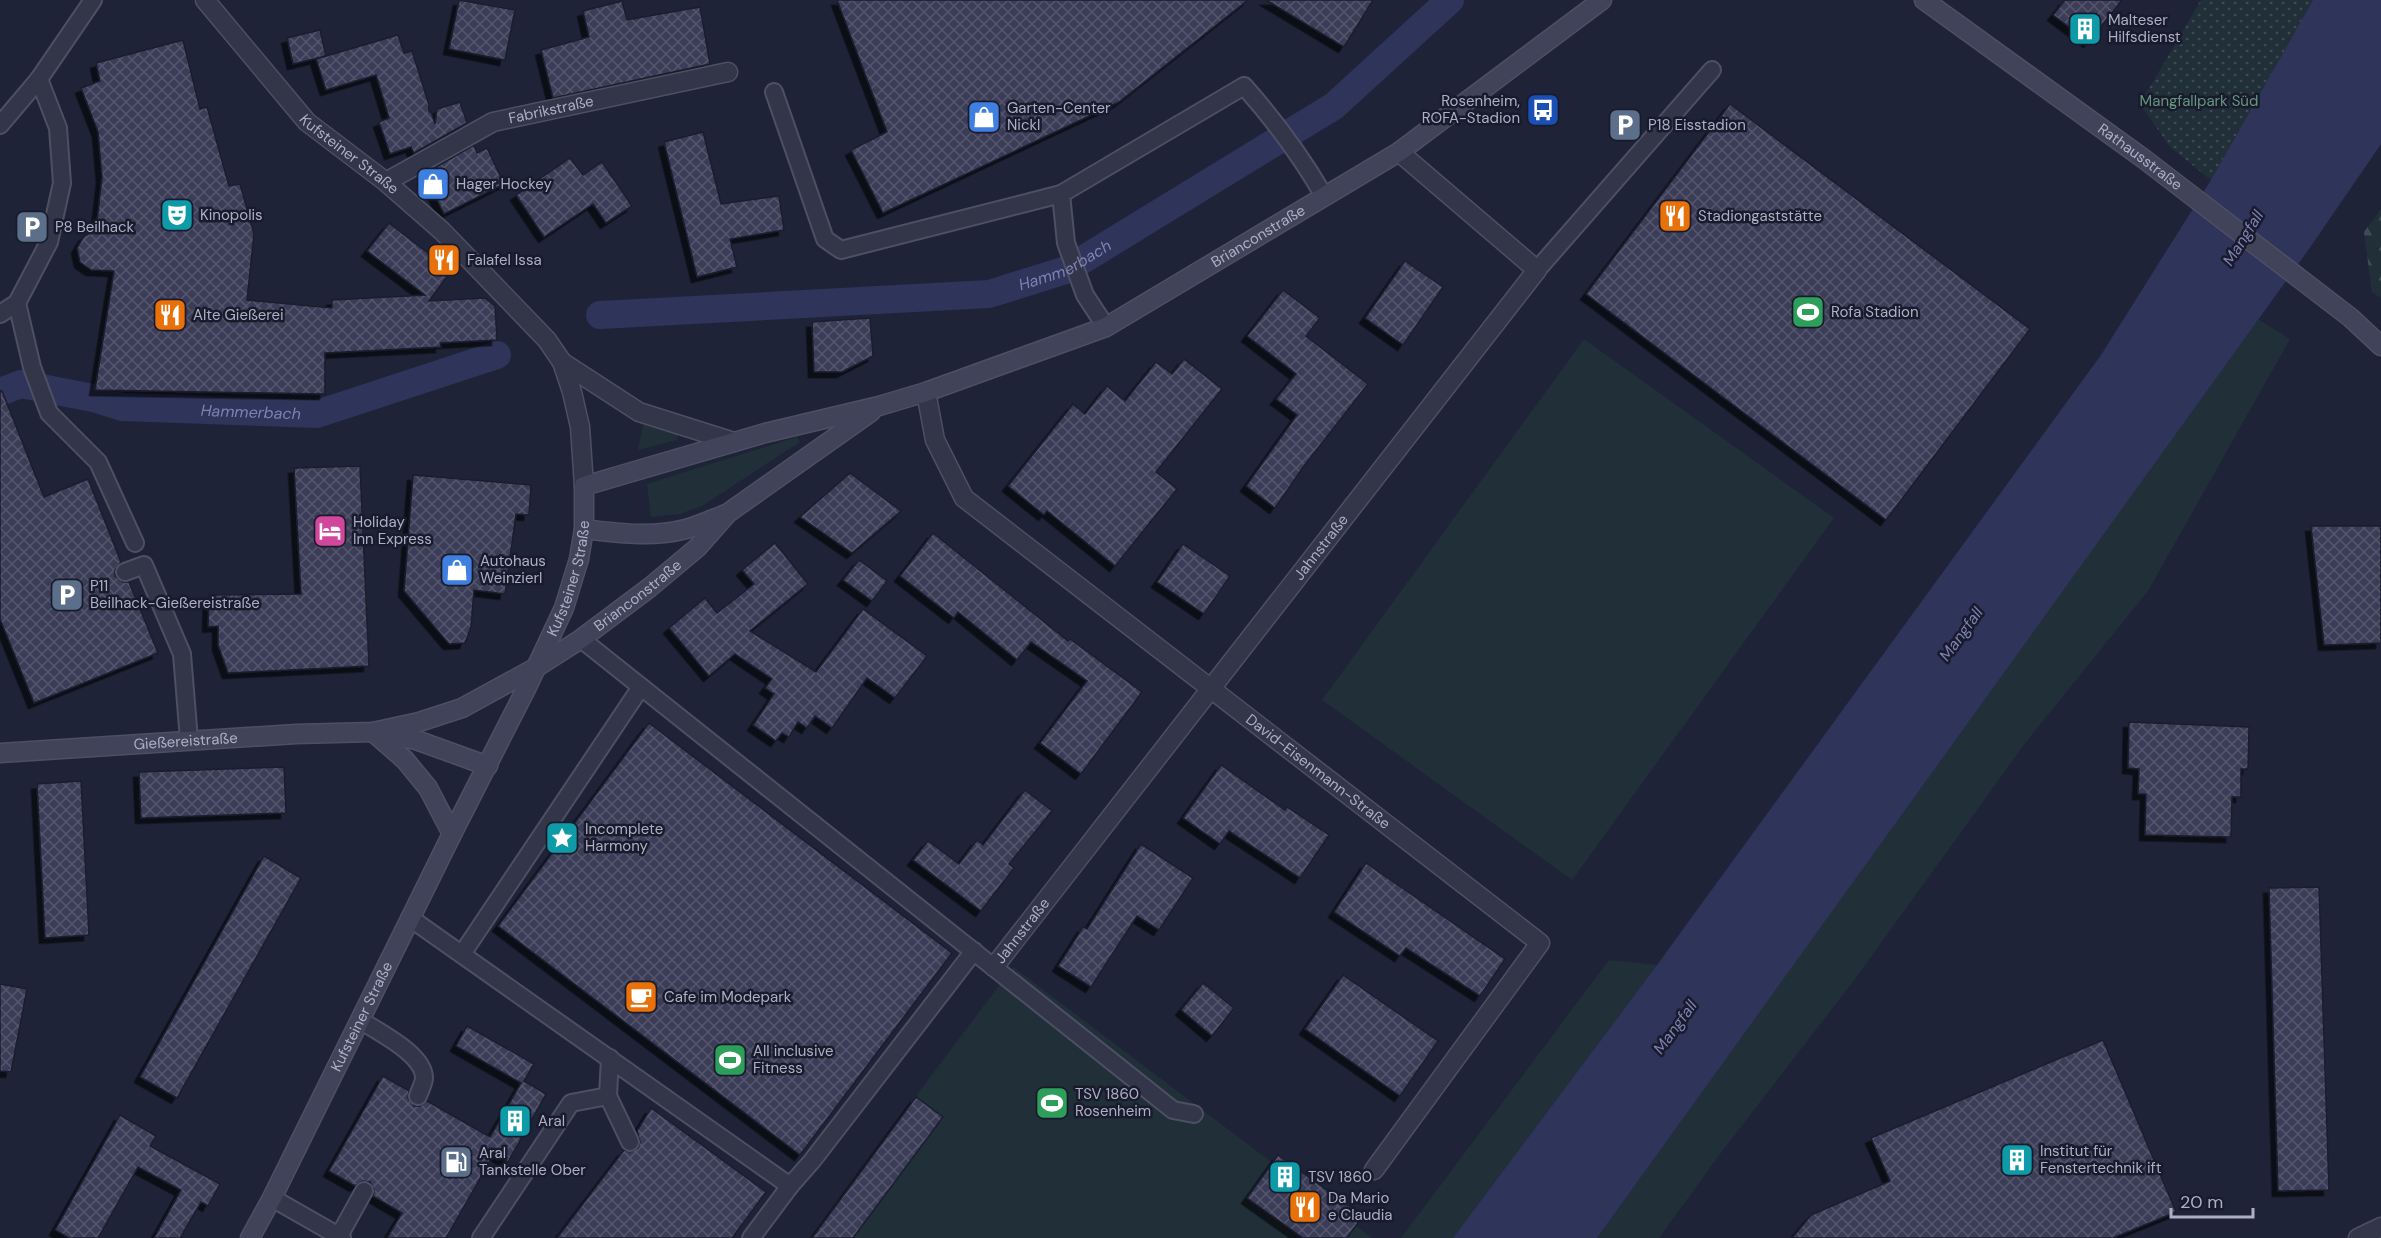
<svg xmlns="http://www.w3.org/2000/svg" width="2381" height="1238" viewBox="0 0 2381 1238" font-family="'DM Sans',sans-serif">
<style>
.grass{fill:#212f39}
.forest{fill:url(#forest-firs)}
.park{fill:url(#park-dots)}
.water{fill:#2f345b}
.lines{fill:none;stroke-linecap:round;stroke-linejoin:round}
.canal{stroke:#2f345b;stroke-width:28}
.building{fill:url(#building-cross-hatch);stroke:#1b1d2f;stroke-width:1.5;filter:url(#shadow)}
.service-casing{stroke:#4d5063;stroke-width:20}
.minor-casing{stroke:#4d5063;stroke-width:21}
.secondary-casing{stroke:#4d5063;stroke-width:21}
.service{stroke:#333548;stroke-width:16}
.minor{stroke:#333548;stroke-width:18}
.secondary{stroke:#41435b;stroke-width:18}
.labels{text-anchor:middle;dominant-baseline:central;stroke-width:5;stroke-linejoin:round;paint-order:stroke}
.poi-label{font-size:15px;fill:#adafc5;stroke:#191b2d;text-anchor:start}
.park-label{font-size:15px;fill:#64967e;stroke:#191b2d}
.street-label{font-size:15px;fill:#adafc5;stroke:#191b2d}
.water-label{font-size:16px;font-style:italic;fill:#7c83b3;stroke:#191b2d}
</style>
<defs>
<pattern id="forest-firs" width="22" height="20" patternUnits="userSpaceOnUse" patternTransform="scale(1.5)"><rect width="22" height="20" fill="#212f39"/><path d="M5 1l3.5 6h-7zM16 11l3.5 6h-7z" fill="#3f4b54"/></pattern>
<pattern id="park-dots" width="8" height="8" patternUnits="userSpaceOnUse" patternTransform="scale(1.5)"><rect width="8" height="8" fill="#212f39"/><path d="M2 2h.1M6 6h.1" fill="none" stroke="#3f4b54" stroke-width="1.8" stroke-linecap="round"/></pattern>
<pattern id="building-cross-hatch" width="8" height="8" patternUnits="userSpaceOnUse" patternTransform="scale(1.5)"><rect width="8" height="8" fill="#3b3e58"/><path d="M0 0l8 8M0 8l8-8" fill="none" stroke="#55576e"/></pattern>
<filter id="shadow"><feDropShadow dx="-5.5" dy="5.5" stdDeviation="0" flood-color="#0009"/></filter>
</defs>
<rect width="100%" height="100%" fill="#1f2338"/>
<g class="grass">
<path d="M 2258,319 L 2290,339 L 2148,591 L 2026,742 L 1855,979 L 1720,1154 L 1659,1238 L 1597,1238 Z"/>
<path d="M 1584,339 L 1834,518 L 1572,880 L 1322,700 Z"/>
<path d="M 643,424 L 678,434 L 677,440 L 638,450 Z"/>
<path d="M 797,437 L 800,442 L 702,506 L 680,514 L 651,517 L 647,484 Z"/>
<path d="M 1609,960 L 1657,965 L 1453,1238 L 1401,1238 Z"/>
<path d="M 1013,967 L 1372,1238 L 809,1238 Z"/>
</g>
<path class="forest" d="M 2381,209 L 2381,298 L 2372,292 L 2364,232 Z"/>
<path class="park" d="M 2201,0 L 2313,0 L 2211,180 L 2170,147 L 2140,104 Z"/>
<path class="water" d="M 2313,0 L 2381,0 L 2381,144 L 2309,249 L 1597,1238 L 1453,1238 L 1657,965 L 2101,355 L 2211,180 Z"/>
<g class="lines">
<g class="canal">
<path id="s1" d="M 600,315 L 989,294 L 1066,270 L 1334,106 L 1450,0"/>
<path id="s2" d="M 0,392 L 21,384 L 93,398 L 122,407 L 317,414 L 497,355"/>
</g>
</g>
<g class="building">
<path d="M 459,0 L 515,10 L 505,60 L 449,49 Z"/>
<path d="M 837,0 L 1248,0 L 1119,102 L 883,213 L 851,150 L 887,132 Z"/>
<path d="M 1266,0 L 1373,0 L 1344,47 Z"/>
<path d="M 2065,0 L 2122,0 L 2089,42 L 2053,15 Z"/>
<path d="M 622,1 L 627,20 L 700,7 L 710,64 L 553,98 L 541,50 L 589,37 L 583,11 Z"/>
<path d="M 320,30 L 326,56 L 293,64 L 287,38 Z"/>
<path d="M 398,35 L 404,53 L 412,51 L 429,105 L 429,112 L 431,112 L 435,124 L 437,109 L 460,102 L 467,123 L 414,153 L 411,147 L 390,154 L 379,122 L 389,118 L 376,75 L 326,90 L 316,59 Z"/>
<path d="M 183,40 L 200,109 L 207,107 L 229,186 L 240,184 L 254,234 L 247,300 L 332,308 L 332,300 L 425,295 L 367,251 L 389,223 L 451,271 L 429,301 L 485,298 L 495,306 L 497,340 L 440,343 L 441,347 L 325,353 L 325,394 L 95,390 L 114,271 L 91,270 L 80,262 L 77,248 L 84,236 L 96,230 L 102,177 L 98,132 L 81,88 L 100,81 L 96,63 Z"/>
<path d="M 1730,104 L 2030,329 L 1886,520 L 1586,294 Z"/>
<path d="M 703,132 L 721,204 L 779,196 L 784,230 L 730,239 L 737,267 L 697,277 L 664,142 Z"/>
<path d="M 474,145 L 477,153 L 487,148 L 504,184 L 444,214 L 424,174 Z"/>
<path d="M 570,158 L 583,175 L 602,162 L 632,206 L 606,223 L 593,204 L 544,237 L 516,195 Z"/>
<path d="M 1405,261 L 1443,287 L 1403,345 L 1365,318 Z"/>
<path d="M 1283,290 L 1320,318 L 1306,336 L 1368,384 L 1304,466 L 1275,508 L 1246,486 L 1297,415 L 1276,399 L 1296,374 L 1247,336 Z"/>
<path d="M 870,318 L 873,356 L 842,372 L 814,372 L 812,322 Z"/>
<path d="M 1184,359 L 1222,389 L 1156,472 L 1177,489 L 1115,566 L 1047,511 L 1044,515 L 1008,486 L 1073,404 L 1085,414 L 1107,386 L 1125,401 L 1156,362 L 1172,374 Z"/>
<path d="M 0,391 L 2,391 L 44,497 L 88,479 L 121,562 L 115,570 L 115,576 L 123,582 L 129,582 L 158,653 L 34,703 L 0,619 Z"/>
<path d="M 360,466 L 369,666 L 228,673 L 218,645 L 218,626 L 208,627 L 209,595 L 301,594 L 294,468 Z"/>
<path d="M 850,473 L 901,511 L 852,553 L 800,517 Z"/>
<path d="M 413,475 L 531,485 L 529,515 L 516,514 L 505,594 L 474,590 L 471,627 L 465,643 L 449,644 L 404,591 Z"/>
<path d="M 2311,526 L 2381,526 L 2381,643 L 2324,645 Z"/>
<path d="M 933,533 L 1068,641 L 1070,639 L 1142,692 L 1081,774 L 1040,743 L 1087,681 L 1031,642 L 1017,660 L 958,612 L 954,618 L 900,576 Z"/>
<path d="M 775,543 L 808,584 L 750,631 L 816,672 L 863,609 L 927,656 L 895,698 L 867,678 L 832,728 L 815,716 L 807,728 L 798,722 L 789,737 L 782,733 L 776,741 L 753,725 L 774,694 L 765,688 L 772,679 L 735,654 L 709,676 L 669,628 L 705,598 L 717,613 L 754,584 L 742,570 Z"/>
<path d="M 1183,544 L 1230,576 L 1204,614 L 1157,582 Z"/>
<path d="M 859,560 L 887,581 L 872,601 L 843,580 Z"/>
<path d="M 2129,722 L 2249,727 L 2248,769 L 2241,769 L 2241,797 L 2232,797 L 2231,837 L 2145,835 L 2146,794 L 2138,794 L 2139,769 L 2128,768 Z"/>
<path d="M 649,723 L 952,953 L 800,1155 L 498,926 Z"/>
<path d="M 1221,765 L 1285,810 L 1287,807 L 1329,835 L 1300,878 L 1229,831 L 1220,844 L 1183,818 Z"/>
<path d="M 284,767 L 286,813 L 141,818 L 139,772 Z"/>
<path d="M 81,781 L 89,935 L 45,938 L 37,784 Z"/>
<path d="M 1025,790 L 1052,811 L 1009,864 L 1014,868 L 981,911 L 913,860 L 928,841 L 959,864 L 977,840 L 983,845 Z"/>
<path d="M 1141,844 L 1193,878 L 1159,930 L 1137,916 L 1091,987 L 1058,966 L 1083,927 L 1087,929 Z"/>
<path d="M 264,856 L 301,878 L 177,1098 L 140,1077 Z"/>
<path d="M 1366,863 L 1505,959 L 1480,996 L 1406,948 L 1400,956 L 1334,912 Z"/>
<path d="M 2319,887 L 2329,1190 L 2278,1191 L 2269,888 Z"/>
<path d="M 1343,975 L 1438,1041 L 1400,1096 L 1305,1029 Z"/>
<path d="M 1203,983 L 1234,1008 L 1212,1036 L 1181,1010 Z"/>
<path d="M 0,984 L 27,989 L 11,1072 L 0,1071 Z"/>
<path d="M 467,1026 L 534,1064 L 524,1081 L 546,1094 L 508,1162 L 494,1154 L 446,1238 L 387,1238 L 402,1213 L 373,1196 L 374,1190 L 370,1182 L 363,1181 L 355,1186 L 329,1171 L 383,1076 L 409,1091 L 408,1098 L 414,1106 L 420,1106 L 427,1101 L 490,1137 L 521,1083 L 456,1046 Z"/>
<path d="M 2103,1040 L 2176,1212 L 2113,1238 L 1792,1238 L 1811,1215 L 1890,1181 L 1871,1138 Z"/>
<path d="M 916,1097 L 943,1117 L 853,1238 L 812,1238 Z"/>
<path d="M 651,1108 L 766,1192 L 732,1238 L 557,1238 L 624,1150 L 630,1152 L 638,1148 L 640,1142 L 637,1131 Z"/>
<path d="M 120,1115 L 156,1136 L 150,1146 L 220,1184 L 208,1206 L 201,1202 L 180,1238 L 154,1238 L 181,1190 L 138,1167 L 98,1238 L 69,1238 L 55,1230 Z"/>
<path d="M 1278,1155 L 1363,1216 L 1347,1238 L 1303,1238 L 1247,1198 Z"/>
</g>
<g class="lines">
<g class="service-casing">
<g id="service">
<path d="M 774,92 L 825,239 L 841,250 L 1061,194"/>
<path d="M 0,125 L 39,79 L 93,0"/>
<path d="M 1537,270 L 1712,70"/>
<path d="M 17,303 L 32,367 L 49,413 L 98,462 L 135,543"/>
<path d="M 0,314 L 17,303 L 49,242 L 62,183 L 58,128 L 39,79"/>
<path d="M 1106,327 L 1085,295 L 1066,243 L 1061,194 L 1244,86 C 1275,121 1301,156 1324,196"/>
<path d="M 125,572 L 144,565 L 182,654 L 189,740"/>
<path d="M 581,639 L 1173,1110 L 1194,1114"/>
<path d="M 410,918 L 790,1186 L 812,1161 L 974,951"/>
<path d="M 462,954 L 641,687"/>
<path d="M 360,1020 C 378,1032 424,1054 424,1078 C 424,1083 420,1090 418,1096"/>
<path d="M 608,1096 L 630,1142"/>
<path d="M 272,1198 L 342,1238"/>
<path d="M 339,1236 L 364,1191"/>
<path d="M 481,1238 L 571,1103 L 608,1096 L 610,1058"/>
<path d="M 751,1238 L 790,1186"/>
</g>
</g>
<g class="minor-casing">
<g id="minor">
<path id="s3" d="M 205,0 L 307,122 L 386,182 L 442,231 L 547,340 L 562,362 L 572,392 L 580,427 L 584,486"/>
<path id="s4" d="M 386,182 L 493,122 L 728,72"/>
<path d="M 562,362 L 639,412 L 734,442"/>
<path id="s5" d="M 926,392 L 935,440 L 964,498 L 1540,943 L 1374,1170"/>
<path id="s6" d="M 994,967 L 1537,270 L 1399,152"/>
<path d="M 2358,1238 L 2381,1227"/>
</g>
</g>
<g class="secondary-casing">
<g id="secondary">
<path id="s7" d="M 1924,0 L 2144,159 L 2351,318 L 2381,346"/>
<path d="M 584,529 C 618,533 652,538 686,529 C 700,525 713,519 726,514"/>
<path d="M 373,732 L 405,760 L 428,788 L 452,834"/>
<path d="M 381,734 L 416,740 L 488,766"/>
<path id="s8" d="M 0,753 L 296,734 L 373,732 L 419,722 L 462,708 L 537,667 L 581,639 L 649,588 L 697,548 L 728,513 L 871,412"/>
<path id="s9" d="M 250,1238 L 272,1198 L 452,834 L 526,689 L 564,608 L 579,559 L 584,529 L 584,486 L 765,433 L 879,406 L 926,392 L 1106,327 L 1399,152 L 1602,0"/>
</g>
</g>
<use href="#service" class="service"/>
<use href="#minor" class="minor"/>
<use href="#secondary" class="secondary"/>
</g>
<defs>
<g id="building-square" transform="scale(1.725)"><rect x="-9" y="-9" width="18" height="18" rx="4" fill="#0f9aa8" stroke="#191b2d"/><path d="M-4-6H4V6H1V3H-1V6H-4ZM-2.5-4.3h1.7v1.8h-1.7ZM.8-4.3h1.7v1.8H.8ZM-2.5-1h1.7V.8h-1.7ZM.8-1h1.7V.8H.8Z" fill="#fff"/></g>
<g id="bus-square" transform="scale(1.725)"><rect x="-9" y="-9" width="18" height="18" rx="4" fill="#1a4fb4" stroke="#191b2d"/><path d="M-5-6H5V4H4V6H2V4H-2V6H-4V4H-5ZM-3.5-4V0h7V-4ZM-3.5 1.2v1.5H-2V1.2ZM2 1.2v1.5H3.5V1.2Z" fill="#fff"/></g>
<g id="shop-square" transform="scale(1.725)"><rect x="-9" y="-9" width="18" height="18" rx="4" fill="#3f7fe0" stroke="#191b2d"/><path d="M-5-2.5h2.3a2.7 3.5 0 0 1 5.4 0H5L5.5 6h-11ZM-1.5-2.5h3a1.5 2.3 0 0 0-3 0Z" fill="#fff"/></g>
<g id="parking-square" transform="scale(1.725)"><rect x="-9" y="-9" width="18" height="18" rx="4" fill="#5c6f8a" stroke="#191b2d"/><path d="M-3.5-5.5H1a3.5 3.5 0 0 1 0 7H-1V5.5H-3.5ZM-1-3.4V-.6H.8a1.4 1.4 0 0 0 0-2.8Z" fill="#fff"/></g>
<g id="theatre-square" transform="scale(1.725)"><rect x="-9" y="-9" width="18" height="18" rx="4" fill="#0f9aa8" stroke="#191b2d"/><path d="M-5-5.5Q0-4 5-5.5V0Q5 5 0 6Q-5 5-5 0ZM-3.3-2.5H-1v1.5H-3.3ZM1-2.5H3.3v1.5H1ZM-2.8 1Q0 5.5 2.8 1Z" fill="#fff"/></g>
<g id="restaurant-square" transform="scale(1.725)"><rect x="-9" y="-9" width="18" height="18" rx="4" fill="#e8710a" stroke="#191b2d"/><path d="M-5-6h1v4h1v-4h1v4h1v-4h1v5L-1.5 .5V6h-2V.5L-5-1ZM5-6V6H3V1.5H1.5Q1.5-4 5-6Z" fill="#fff"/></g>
<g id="stadium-square" transform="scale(1.725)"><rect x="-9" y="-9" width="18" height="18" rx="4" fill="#2e9e5b" stroke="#191b2d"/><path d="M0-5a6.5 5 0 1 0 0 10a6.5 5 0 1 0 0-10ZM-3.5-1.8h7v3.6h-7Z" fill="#fff"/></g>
<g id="hotel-square" transform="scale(1.725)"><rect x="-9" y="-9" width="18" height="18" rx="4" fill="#d1479c" stroke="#191b2d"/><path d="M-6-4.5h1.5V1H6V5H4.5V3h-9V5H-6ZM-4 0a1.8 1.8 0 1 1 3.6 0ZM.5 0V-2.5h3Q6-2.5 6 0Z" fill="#fff"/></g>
<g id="sight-square" transform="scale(1.725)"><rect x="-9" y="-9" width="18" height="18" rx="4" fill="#0f9aa8" stroke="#191b2d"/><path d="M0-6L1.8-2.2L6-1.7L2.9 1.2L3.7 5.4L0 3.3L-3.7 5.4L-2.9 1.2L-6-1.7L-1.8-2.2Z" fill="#fff"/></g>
<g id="cafe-square" transform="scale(1.725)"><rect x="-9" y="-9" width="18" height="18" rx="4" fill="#e8710a" stroke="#191b2d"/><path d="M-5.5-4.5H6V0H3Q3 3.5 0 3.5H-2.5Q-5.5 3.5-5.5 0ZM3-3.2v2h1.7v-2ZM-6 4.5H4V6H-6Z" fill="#fff"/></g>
<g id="fuel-square" transform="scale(1.725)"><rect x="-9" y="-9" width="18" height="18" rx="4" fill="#5c6f8a" stroke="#191b2d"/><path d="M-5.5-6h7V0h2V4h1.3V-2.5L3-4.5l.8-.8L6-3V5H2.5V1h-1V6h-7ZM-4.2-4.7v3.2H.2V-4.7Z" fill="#fff"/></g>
</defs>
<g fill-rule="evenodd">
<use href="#building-square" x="2085" y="29"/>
<use href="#bus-square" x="1543" y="110"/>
<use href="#shop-square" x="984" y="117"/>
<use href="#parking-square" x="1625" y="125"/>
<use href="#shop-square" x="433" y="184"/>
<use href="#theatre-square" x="177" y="215"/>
<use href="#restaurant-square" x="1675" y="216"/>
<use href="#parking-square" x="32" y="227"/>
<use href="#restaurant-square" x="444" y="260"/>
<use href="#stadium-square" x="1808" y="312"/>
<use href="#restaurant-square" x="170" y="315"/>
<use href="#hotel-square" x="330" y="531"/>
<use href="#shop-square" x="457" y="570"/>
<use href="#parking-square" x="67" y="595"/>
<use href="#sight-square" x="562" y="838"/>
<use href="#cafe-square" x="641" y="997"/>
<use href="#stadium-square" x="730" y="1060"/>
<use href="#stadium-square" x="1052" y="1103"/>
<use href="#building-square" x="515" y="1121"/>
<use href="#building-square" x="2017" y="1160"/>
<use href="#fuel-square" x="456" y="1162"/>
<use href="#building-square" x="1285" y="1177"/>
<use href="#restaurant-square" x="1305" y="1207"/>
</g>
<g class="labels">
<g class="poi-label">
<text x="2108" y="20">Malteser<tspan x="2108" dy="17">Hilfsdienst</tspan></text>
<text x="1520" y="101" text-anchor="end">Rosenheim,<tspan x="1520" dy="17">ROFA-Stadion</tspan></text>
<text x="1007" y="108">Garten-Center<tspan x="1007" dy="17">Nickl</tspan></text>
<text x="1648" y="125">P18 Eisstadion</text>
<text x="456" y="184">Hager Hockey</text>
<text x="200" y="215">Kinopolis</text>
<text x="1698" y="216">Stadiongaststätte</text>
<text x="55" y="227">P8 Beilhack</text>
<text x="467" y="260">Falafel Issa</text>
<text x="1831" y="312">Rofa Stadion</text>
<text x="193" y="315">Alte Gießerei</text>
<text x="353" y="522">Holiday<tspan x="353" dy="17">Inn Express</tspan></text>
<text x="480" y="561">Autohaus<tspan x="480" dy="17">Weinzierl</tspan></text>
<text x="90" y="586">P11<tspan x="90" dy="17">Beilhack-Gießereistraße</tspan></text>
<text x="585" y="829">Incomplete<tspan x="585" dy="17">Harmony</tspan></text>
<text x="664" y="997">Cafe im Modepark</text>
<text x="753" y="1051">All inclusive<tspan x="753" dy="17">Fitness</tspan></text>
<text x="1075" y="1094">TSV 1860<tspan x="1075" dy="17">Rosenheim</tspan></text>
<text x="538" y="1121">Aral</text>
<text x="2040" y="1151">Institut für<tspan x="2040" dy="17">Fenstertechnik ift</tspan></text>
<text x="479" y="1153">Aral<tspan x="479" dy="17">Tankstelle Ober</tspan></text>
<text x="1308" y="1177">TSV 1860</text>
<text x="1328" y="1198">Da Mario<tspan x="1328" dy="17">e Claudia</tspan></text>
</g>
<g class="park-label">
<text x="2199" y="101">Mangfallpark Süd</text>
</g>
<g class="street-label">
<text stroke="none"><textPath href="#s4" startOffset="182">Fabrikstraße</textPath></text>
<text stroke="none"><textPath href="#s3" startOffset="212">Kufsteiner Straße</textPath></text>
<text stroke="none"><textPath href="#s7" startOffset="267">Rathausstraße</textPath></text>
<text stroke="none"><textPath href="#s9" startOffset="1552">Brianconstraße</textPath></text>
<text stroke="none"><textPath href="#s6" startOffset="532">Jahnstraße</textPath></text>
<text stroke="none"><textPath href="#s9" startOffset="734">Kufsteiner Straße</textPath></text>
<text stroke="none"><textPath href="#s8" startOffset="675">Brianconstraße</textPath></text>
<text stroke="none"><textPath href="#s8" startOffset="186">Gießereistraße</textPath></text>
<text stroke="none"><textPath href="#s5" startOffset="561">David-Eisenmann-Straße</textPath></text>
<text stroke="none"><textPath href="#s6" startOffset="46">Jahnstraße</textPath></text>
<text stroke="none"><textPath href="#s9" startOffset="248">Kufsteiner Straße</textPath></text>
</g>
<g class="water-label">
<text transform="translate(2243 238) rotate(-58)">Mangfall</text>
<text stroke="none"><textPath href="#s1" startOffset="471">Hammerbach</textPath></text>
<text stroke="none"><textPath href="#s2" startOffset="255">Hammerbach</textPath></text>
<text transform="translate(1961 634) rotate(-54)">Mangfall</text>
<text transform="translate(1675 1027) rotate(-54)">Mangfall</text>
</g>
</g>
<path d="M2171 1208v9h82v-9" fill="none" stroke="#adafc5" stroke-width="3"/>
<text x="2180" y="1208" font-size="18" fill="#adafc5" stroke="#191b2d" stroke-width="4.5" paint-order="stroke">20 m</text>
</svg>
